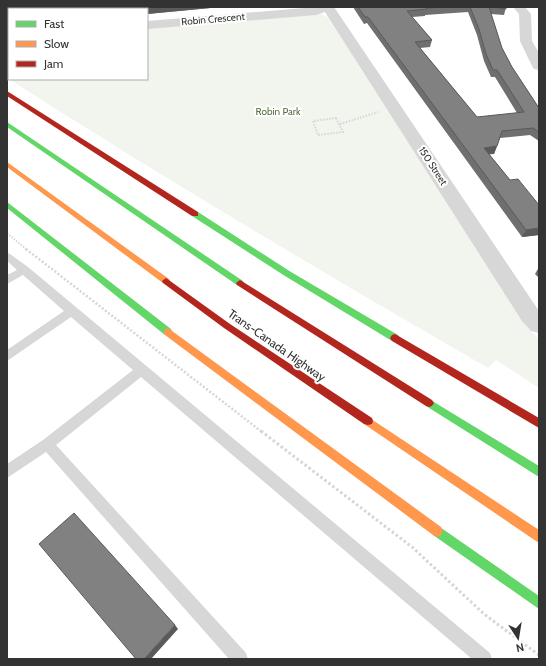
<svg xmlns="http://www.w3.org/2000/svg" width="546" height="666" viewBox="0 0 546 666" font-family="Cabin,sans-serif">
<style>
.green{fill:#f1f5ed}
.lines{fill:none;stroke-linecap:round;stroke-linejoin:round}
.path-far3{stroke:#d6d6d6;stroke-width:1.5;stroke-dasharray:1 1;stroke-linecap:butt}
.path-far2{stroke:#d6d6d6;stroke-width:2;stroke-dasharray:1.5 1.5;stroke-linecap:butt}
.path-far1{stroke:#d6d6d6;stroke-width:2.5;stroke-dasharray:2 2;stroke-linecap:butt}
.path{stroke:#d6d6d6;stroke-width:3;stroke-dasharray:2.5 2.5;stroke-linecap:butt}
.lane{fill:#d7d7d7;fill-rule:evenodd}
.street{fill:#d7d7d7;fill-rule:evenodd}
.fast{fill:#63d668;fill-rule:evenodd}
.slow{fill:#ff974d;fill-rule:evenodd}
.jam{fill:#b3261e;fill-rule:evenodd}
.wall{fill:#6f6f6f;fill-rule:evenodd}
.shaded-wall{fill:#5a5a5a}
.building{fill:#818181;stroke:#5a5a5a}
.labels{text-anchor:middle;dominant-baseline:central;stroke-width:4;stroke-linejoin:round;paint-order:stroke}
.far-street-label{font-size:10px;fill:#333;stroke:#fff}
.far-park-label{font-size:10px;fill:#56703f;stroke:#fff}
.street-label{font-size:12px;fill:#333;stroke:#fff}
</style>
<rect width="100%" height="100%" fill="#fff"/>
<path class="green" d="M 312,14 L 321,14 L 329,18 L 527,327 L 539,339 L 539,388 L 496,360 L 488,368 C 326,274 166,180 9,79 L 147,79 L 147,28 Z"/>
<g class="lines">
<path class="path-far3" d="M 7,35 L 9,35"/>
<g class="path-far2">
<path d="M 336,118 L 343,132 L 318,135 L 313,121 Z"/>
<path d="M 340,124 L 378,112"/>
<path d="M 7,233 L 27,250"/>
</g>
<path class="path-far1" d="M 26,249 L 262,432"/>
<path class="path" d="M 261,431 L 412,547 L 484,614 L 539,655"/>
<path class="lane" d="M 7,253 L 10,254 L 28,267 L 490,653 L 492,659 L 472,659 L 141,377 L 56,445 L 246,653 L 248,659 L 229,659 L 46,452 L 7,478 L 7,464 L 43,440 L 133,370 L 71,317 L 7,361 L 7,350 L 64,311 L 23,275 L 7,284 L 7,275 L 17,270 L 7,261 Z"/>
<g class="street">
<path d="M 63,7 L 79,7 L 80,9 L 64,9 Z"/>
<path d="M 316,7 L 334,7 L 539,311 L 539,333 L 531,331 L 522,321 L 325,12 L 316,15 L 147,29 L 147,21 Z"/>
<path d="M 513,7 L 525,7 L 531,14 L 532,41 L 539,53 L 539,70 L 534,69 L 532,66 L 520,41 L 519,14 Z"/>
</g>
<g class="fast">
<path d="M 7,122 L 243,281 L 244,283 L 243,285 L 237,285 L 7,127 Z"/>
<path d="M 7,202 L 171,329 L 172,332 L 171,335 L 165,335 L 7,208 Z"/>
<path d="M 192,212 L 198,212 L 291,272 L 398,335 L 400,338 L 398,341 L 392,341 L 285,276 L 192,216 Z"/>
<path d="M 429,399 L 539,466 L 539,477 L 426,406 L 424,403 L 426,400 Z"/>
<path d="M 437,525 L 539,596 L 539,609 L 433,535 L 431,531 L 433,527 Z"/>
</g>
<g class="slow">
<path d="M 7,162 L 169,279 L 170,281 L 169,283 L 163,283 L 7,167 Z"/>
<path d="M 168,328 L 441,527 L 443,531 L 441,535 L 437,537 L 433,535 L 165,335 L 164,332 L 165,329 Z"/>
<path d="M 368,417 L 539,530 L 539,543 L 364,424 L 363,421 L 364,418 Z"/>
</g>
<g class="jam">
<path d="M 7,91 L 198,212 L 198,216 L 192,216 L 7,96 Z"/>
<path d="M 166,278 L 230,324 L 372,418 L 373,421 L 372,424 L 368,425 L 364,424 L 224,328 L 163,283 L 162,281 Z"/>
<path d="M 240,280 L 432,400 L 434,403 L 432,406 L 429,407 L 426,406 L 237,285 L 236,283 Z"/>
<path d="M 395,334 L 539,418 L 539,428 L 392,341 L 390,338 L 392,335 Z"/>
</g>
</g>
<g class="wall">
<path d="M 8,7 L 31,7 L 26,9 L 13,9 Z"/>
<path d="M 99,7 L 221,7 L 147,14 L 147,9 L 104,9 Z"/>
<path d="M 353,7 L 506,7 L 504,15 L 491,14 L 502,48 L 512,67 L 539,108 L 539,141 L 530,135 L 500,138 L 494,154 L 489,154 L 510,180 L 539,205 L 539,235 L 522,237 L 367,23 L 364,24 ZM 468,12 L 477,35 L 484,61 L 491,77 L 495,77 L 517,113 L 477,117 L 420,48 L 430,47 L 432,40 L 412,17 L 425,16 L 425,15 Z"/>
<path d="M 539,267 L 539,278 L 535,274 Z"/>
</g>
<g class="shaded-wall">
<path d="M 17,7 L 31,7 L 26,9 L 18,9 Z"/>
<path d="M 148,7 L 221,7 L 147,14 L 147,9 L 125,9 Z"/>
<path d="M 497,146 L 494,154 L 482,155 L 484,148 Z"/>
<path d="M 539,228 L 539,235 L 522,237 L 526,230 Z"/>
<path d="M 175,625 L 178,629 L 151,659 L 144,659 Z"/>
</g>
<g class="building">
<path d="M 115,7 L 148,7 L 125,9 L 121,9 Z"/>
<path d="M 358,7 L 446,7 L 426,8 L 427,9 L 407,11 L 432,40 L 415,42 L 477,117 L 524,112 L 497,70 L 493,70 L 486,54 L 479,29 L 470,7 L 489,7 L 502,48 L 512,67 L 539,108 L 539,132 L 533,128 L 502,131 L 497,146 L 484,148 L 510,180 L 518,179 L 539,205 L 539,216 L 538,216 L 539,217 L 539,228 L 526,230 L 368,17 L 365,17 Z"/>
<path d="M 493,7 L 506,7 L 506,9 Z"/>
<path d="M 74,513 L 175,625 L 144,659 L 136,659 L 39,544 Z"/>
</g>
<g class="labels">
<g class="far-street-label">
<text transform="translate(213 19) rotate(-5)">Robin Crescent</text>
<text transform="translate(433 166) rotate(57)">150 Street</text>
</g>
<g class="far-park-label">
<text x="278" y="111">Robin Park</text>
</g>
<g class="street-label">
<text transform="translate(277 345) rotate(35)">Trans-Canada Highway</text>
</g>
</g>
<rect width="546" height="666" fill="none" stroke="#333333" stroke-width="16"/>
<rect x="8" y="8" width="140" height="72" fill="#ffffff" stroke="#adadad"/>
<rect x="16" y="21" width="20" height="6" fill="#63d668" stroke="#adadad"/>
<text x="44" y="28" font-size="12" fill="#333333">Fast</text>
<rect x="16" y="41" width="20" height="6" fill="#ff974d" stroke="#adadad"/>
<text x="44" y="48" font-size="12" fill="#333333">Slow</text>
<rect x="16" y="61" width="20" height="6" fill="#b3261e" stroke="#adadad"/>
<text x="44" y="68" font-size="12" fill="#333333">Jam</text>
<g transform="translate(518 638) rotate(168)" stroke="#ffffff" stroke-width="3" paint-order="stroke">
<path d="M0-3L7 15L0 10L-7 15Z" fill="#333333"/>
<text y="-6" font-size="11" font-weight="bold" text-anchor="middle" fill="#333333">N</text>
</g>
</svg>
